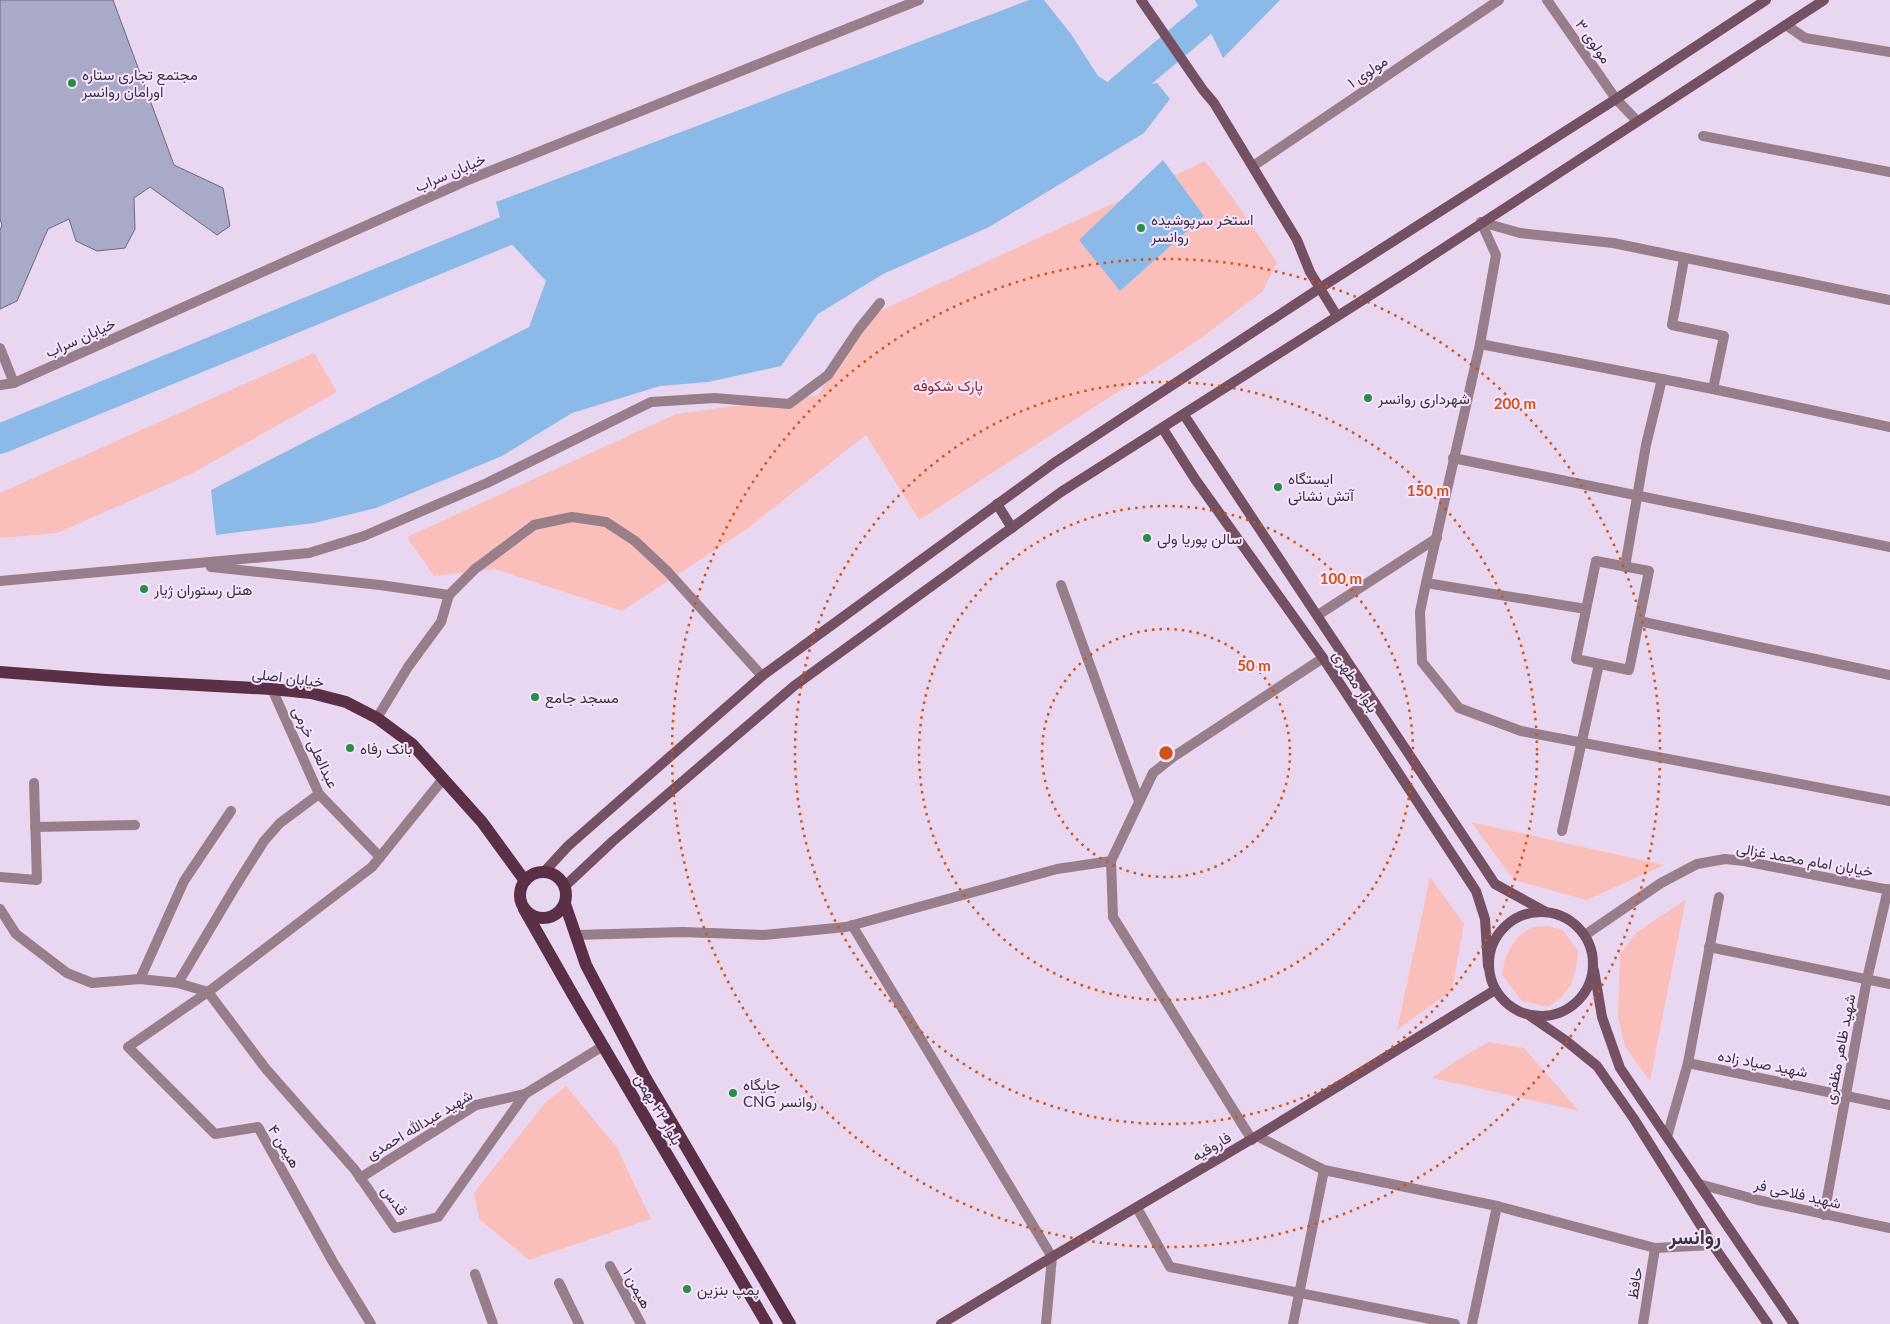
<svg xmlns="http://www.w3.org/2000/svg" width="1890" height="1324" viewBox="0 0 1890 1324" font-family="Lato,Vazirmatn,sans-serif">
<style>
.green{fill:#fbbfbb}
.water{fill:#8cbae8}
.lines{fill:none;stroke-linecap:round;stroke-linejoin:round}
.river{stroke:#8cbae8;stroke-width:30}
.building{fill:#a8aac7;stroke:#686a84}
.minor{stroke:#987d8a;stroke-width:10}
.tertiary{stroke:#987d8a;stroke-width:10}
.secondary{stroke:#754f62;stroke-width:10}
.primary{stroke:#5b2f46;stroke-width:12}
.ring{fill:none;stroke:#ce5314;stroke-width:2.5;stroke-dasharray:2.5 5}
.poi-dot{fill:#268f45;stroke:#f7e4ff;stroke-width:2}
.labels{text-anchor:middle;dominant-baseline:central;stroke-width:4;stroke-linejoin:round;paint-order:stroke}
.street-label{font-size:15px;fill:#3b333e;stroke:#f7e4ff}
.poi-label{font-size:15px;fill:#3b333e;stroke:#f7e4ff;text-anchor:start}
.park-label{font-size:15px;fill:#823031;stroke:#f7e4ff}
.district-label{font-size:20px;font-weight:bold;fill:#3b333e;stroke:#f7e4ff}
.centre{fill:#ce5314;stroke:#f7e4ff;stroke-width:2.5}
.ring-label{font-size:15px;text-anchor:middle;font-weight:bold;fill:#ce5314;stroke:#f7e4ff;stroke-width:4;stroke-linejoin:round;paint-order:stroke}
</style>
<rect width="100%" height="100%" fill="#e9d7f2"/>
<g class="green">
<path d="M 1205,161 L 1230,194 L 1277,262 L 1263,291 L 1200,339 L 919,520 L 866,435 L 744,531 L 622,611 L 495,569 L 434,576 L 407,537 L 676,414 L 818,395 L 869,316 Z"/>
<path d="M 314,353 L 337,392 L 191,474 L 57,533 L 0,538 L 0,493 Z"/>
<path d="M 1471,822 L 1664,865 L 1587,900 L 1514,880 Z"/>
<path d="M 1430,877 L 1464,924 L 1452,990 L 1397,1030 Z"/>
<path d="M 1686,899 L 1650,1081 L 1625,1047 L 1618,1017 L 1620,954 L 1636,933 Z"/>
<path d="M 1548,926 L 1563,930 L 1578,951 L 1576,969 L 1571,985 L 1562,997 L 1548,1007 L 1522,1001 L 1502,975 C 1503,958 1513,938 1529,929 C 1533,926 1542,927 1548,926 Z"/>
<path d="M 1488,1042 L 1524,1048 L 1579,1111 L 1432,1078 L 1451,1064 Z"/>
<path d="M 566,1086 L 616,1146 L 651,1219 L 529,1260 L 479,1219 L 474,1193 L 544,1104 Z"/>
</g>
<g class="water">
<path d="M 1029,0 L 1044,0 L 1071,34 L 1098,76 L 1121,90 L 1157,83 L 1170,99 L 1144,133 L 989,227 L 883,274 L 818,314 L 781,366 L 708,382 L 660,386 L 572,413 L 502,456 L 376,508 L 314,523 L 216,535 L 211,490 L 529,327 L 546,281 L 505,237 L 496,202 Z"/>
<path d="M 1195,0 L 1280,0 L 1223,58 Z"/>
<path d="M 1163,160 L 1204,216 L 1120,291 L 1079,240 Z"/>
</g>
<g class="lines">
<g class="river">
<path d="M 1097,124 L 1121,90 L 1228,0"/>
<path d="M 0,439 L 518,226 L 541,233"/>
</g>
</g>
<path class="building" d="M 0,0 L 113,0 L 174,165 L 223,188 L 230,226 L 217,235 L 150,187 L 134,198 L 135,229 L 125,248 L 97,251 L 76,241 L 69,219 L 48,229 L 17,301 L 0,309 L 0,230 L 2,225 L 0,219 Z"/>
<g class="lines">
<g class="minor">
<path d="M 1547,0 L 1616,99 L 1637,121"/>
<path d="M 1786,25 L 1805,38 L 1890,52"/>
<path d="M 1703,136 L 1890,172"/>
<path d="M 1253,166 L 1499,0"/>
<path d="M 1481,222 L 1496,255 L 1480,344 L 1426,583 L 1420,612 L 1422,662 L 1459,708 L 1521,731 L 1890,801"/>
<path d="M 1481,222 L 1520,233 L 1613,243 L 1890,300"/>
<path d="M 1480,344 L 1662,379"/>
<path d="M 0,348 L 14,383"/>
<path d="M 0,385 L 14,383 L 468,180 L 919,0"/>
<path d="M 1713,389 L 1890,427"/>
<path d="M 1453,458 L 1890,547"/>
<path d="M 1596,561 L 1649,571 L 1629,670 L 1576,659 Z"/>
<path d="M 211,567 L 380,585 L 449,595 L 475,569 L 534,525 L 572,517 L 606,522 L 635,541 L 668,572 L 762,676"/>
<path d="M 1625,567 L 1646,445 L 1662,379 L 1713,389 L 1724,336 L 1672,325 L 1684,259"/>
<path d="M 0,581 L 309,553 L 364,536 L 487,483 L 651,402 L 714,398 L 789,404 L 828,375 L 859,329 L 880,303"/>
<path d="M 1426,583 L 1586,609"/>
<path d="M 1061,585 L 1139,801"/>
<path d="M 1318,615 L 1437,538"/>
<path d="M 1639,621 L 1890,675"/>
<path d="M 272,689 L 319,794 L 380,857"/>
<path d="M 377,718 L 408,667 L 441,622 L 449,595"/>
<path d="M 35,827 L 135,825"/>
<path d="M 1562,831 L 1599,664"/>
<path d="M 1111,861 L 1113,917 L 1252,1140"/>
<path d="M 0,877 L 37,880 L 34,783"/>
<path d="M 0,909 L 16,934 L 67,973 L 92,983 L 140,979 L 178,983 L 208,992"/>
<path d="M 852,925 L 1052,1257 L 1046,1324"/>
<path d="M 575,935 L 683,932 L 764,935 L 846,927 L 1057,869 L 1111,861 L 1153,773 L 1173,757 L 1323,658"/>
<path d="M 1709,947 L 1890,984"/>
<path d="M 140,979 L 184,881 L 231,811"/>
<path d="M 178,983 L 235,887 L 264,841 L 280,823 L 319,794"/>
<path d="M 208,992 L 266,1069 L 355,1170 L 395,1228 L 438,1217 L 525,1094 L 603,1046"/>
<path d="M 1688,1063 L 1890,1105"/>
<path d="M 1257,1136 L 1324,1170 L 1497,1206 L 1655,1248 L 1713,1245"/>
<path d="M 1667,1137 L 1688,1063 L 1719,897"/>
<path d="M 360,1178 L 476,1105 L 525,1094"/>
<path d="M 1699,1184 L 1758,1200 L 1890,1228"/>
<path d="M 1137,1208 L 1170,1267 L 1455,1324"/>
<path d="M 1824,1215 L 1867,979 L 1888,889"/>
<path d="M 610,1266 L 641,1324"/>
<path d="M 475,1274 L 493,1324"/>
<path d="M 559,1283 L 579,1324"/>
<path d="M 371,1324 L 333,1262 L 258,1127 L 215,1134 L 128,1047 L 208,992 L 372,867 L 443,779"/>
<path d="M 1293,1324 L 1324,1170"/>
<path d="M 1472,1324 L 1497,1206"/>
<path d="M 1643,1324 L 1655,1248"/>
</g>
<path class="tertiary" d="M 1585,935 L 1661,883 L 1697,864 L 1725,859 L 1744,861 L 1890,890"/>
<g class="secondary">
<path d="M 1141,0 L 1203,90 L 1214,103 L 1297,240 L 1310,272 L 1337,316"/>
<path d="M 1184,415 L 1495,884 L 1544,911"/>
<path d="M 1163,429 L 1195,479 L 1323,658 L 1476,891 L 1485,919 L 1488,966"/>
<path d="M 997,504 L 1012,528"/>
<path d="M 544,872 L 568,846 L 762,676 L 1054,463 L 1320,288 L 1616,99 L 1766,0"/>
<path d="M 564,887 L 613,841 L 794,686 L 1061,492 L 1410,270 L 1824,0"/>
<circle cx="1541" cy="964" r="52"/>
<path d="M 1594,970 L 1602,1017 L 1620,1068 L 1794,1324"/>
<path d="M 1530,1016 L 1565,1040 L 1597,1066 L 1634,1119 L 1713,1245 L 1768,1324"/>
<path d="M 941,1324 L 1052,1257 L 1257,1136 L 1495,990"/>
</g>
<g class="primary">
<path d="M 0,672 L 106,680 L 272,689 L 311,693 L 346,702 L 377,718 L 412,744 L 482,822 L 525,881"/>
<circle cx="543" cy="895" r="23"/>
<path d="M 565,904 L 586,965 L 645,1077 L 790,1324"/>
<path d="M 524,909 L 573,995 L 767,1324"/>
</g>
</g>
<g class="ring">
<circle cx="1166" cy="753" r="124"/>
<circle cx="1166" cy="753" r="247"/>
<circle cx="1166" cy="753" r="371"/>
<circle cx="1166" cy="753" r="494"/>
</g>
<g class="poi-dot">
<circle cx="72" cy="83" r="5"/>
<circle cx="1141" cy="228" r="5"/>
<circle cx="1368" cy="398" r="5"/>
<circle cx="1278" cy="487" r="5"/>
<circle cx="1147" cy="538" r="5"/>
<circle cx="144" cy="589" r="5"/>
<circle cx="535" cy="697" r="5"/>
<circle cx="350" cy="748" r="5"/>
<circle cx="733" cy="1093" r="5"/>
<circle cx="687" cy="1289" r="5"/>
</g>
<g class="labels">
<g class="street-label">
<text transform="translate(1594 41) rotate(55)">مولوی ۳</text>
<text transform="translate(1367 71) rotate(-34)">مولوی ۱</text>
<text transform="translate(450 172) rotate(-23)">خیابان سراب</text>
<text transform="translate(80 337) rotate(-24)">خیابان سراب</text>
<text transform="translate(288 677) rotate(7)">خیابان اصلی</text>
<text transform="translate(1356 681) rotate(57)">بلوار مطهری</text>
<text transform="translate(316 747) rotate(65)">عبدالعلی خرمی</text>
<text transform="translate(1805 859) rotate(10)">خیابان امام محمد غزالی</text>
<text transform="translate(1839 1049) rotate(-79)">شهید ظاهر مظفری</text>
<text transform="translate(1763 1063) rotate(11)">شهید صیاد زاده</text>
<text transform="translate(659 1109) rotate(60)">بلوار ۲۲ بهمن</text>
<text transform="translate(419 1124) rotate(-31)">شهید عبدالله احمدی</text>
<text transform="translate(285 1146) rotate(59)">هیمن ۴</text>
<text transform="translate(1211 1146) rotate(-31)">فاروقیه</text>
<text transform="translate(1798 1193) rotate(13)">شهید فلاحی فر</text>
<text transform="translate(395 1200) rotate(54)">قدس</text>
<text transform="translate(1634 1283) rotate(-81)">حافظ</text>
<text transform="translate(638 1288) rotate(62)">هیمن ۱</text>
</g>
<g class="poi-label">
<text x="82" y="74">مجتمع تجاری ستاره<tspan x="82" dy="17">اورامان روانسر</tspan></text>
<text x="1151" y="219">استخر سرپوشیده<tspan x="1151" dy="17">روانسر</tspan></text>
<text x="1378" y="398">شهرداری روانسر</text>
<text x="1288" y="478">ایستگاه<tspan x="1288" dy="17">آتش نشانی</tspan></text>
<text x="1157" y="538">سالن پوریا ولی</text>
<text x="154" y="589">هتل رستوران ژیار</text>
<text x="545" y="697">مسجد جامع</text>
<text x="360" y="748">بانک رفاه</text>
<text x="743" y="1084">جایگاه<tspan x="743" dy="17">CNG روانسر</tspan></text>
<text x="697" y="1289">پمپ بنزین</text>
</g>
<g class="park-label">
<text x="948" y="385">پارک شکوفه</text>
</g>
<g class="district-label">
<text x="1695" y="1236">روانسر</text>
</g>
</g>
<circle cx="1166" cy="753" r="8" class="centre"/>
<g class="ring-label">
<text x="1515" y="409">200 m</text>
<text x="1428" y="496">150 m</text>
<text x="1341" y="584">100 m</text>
<text x="1254" y="671">50 m</text>
</g>
</svg>
